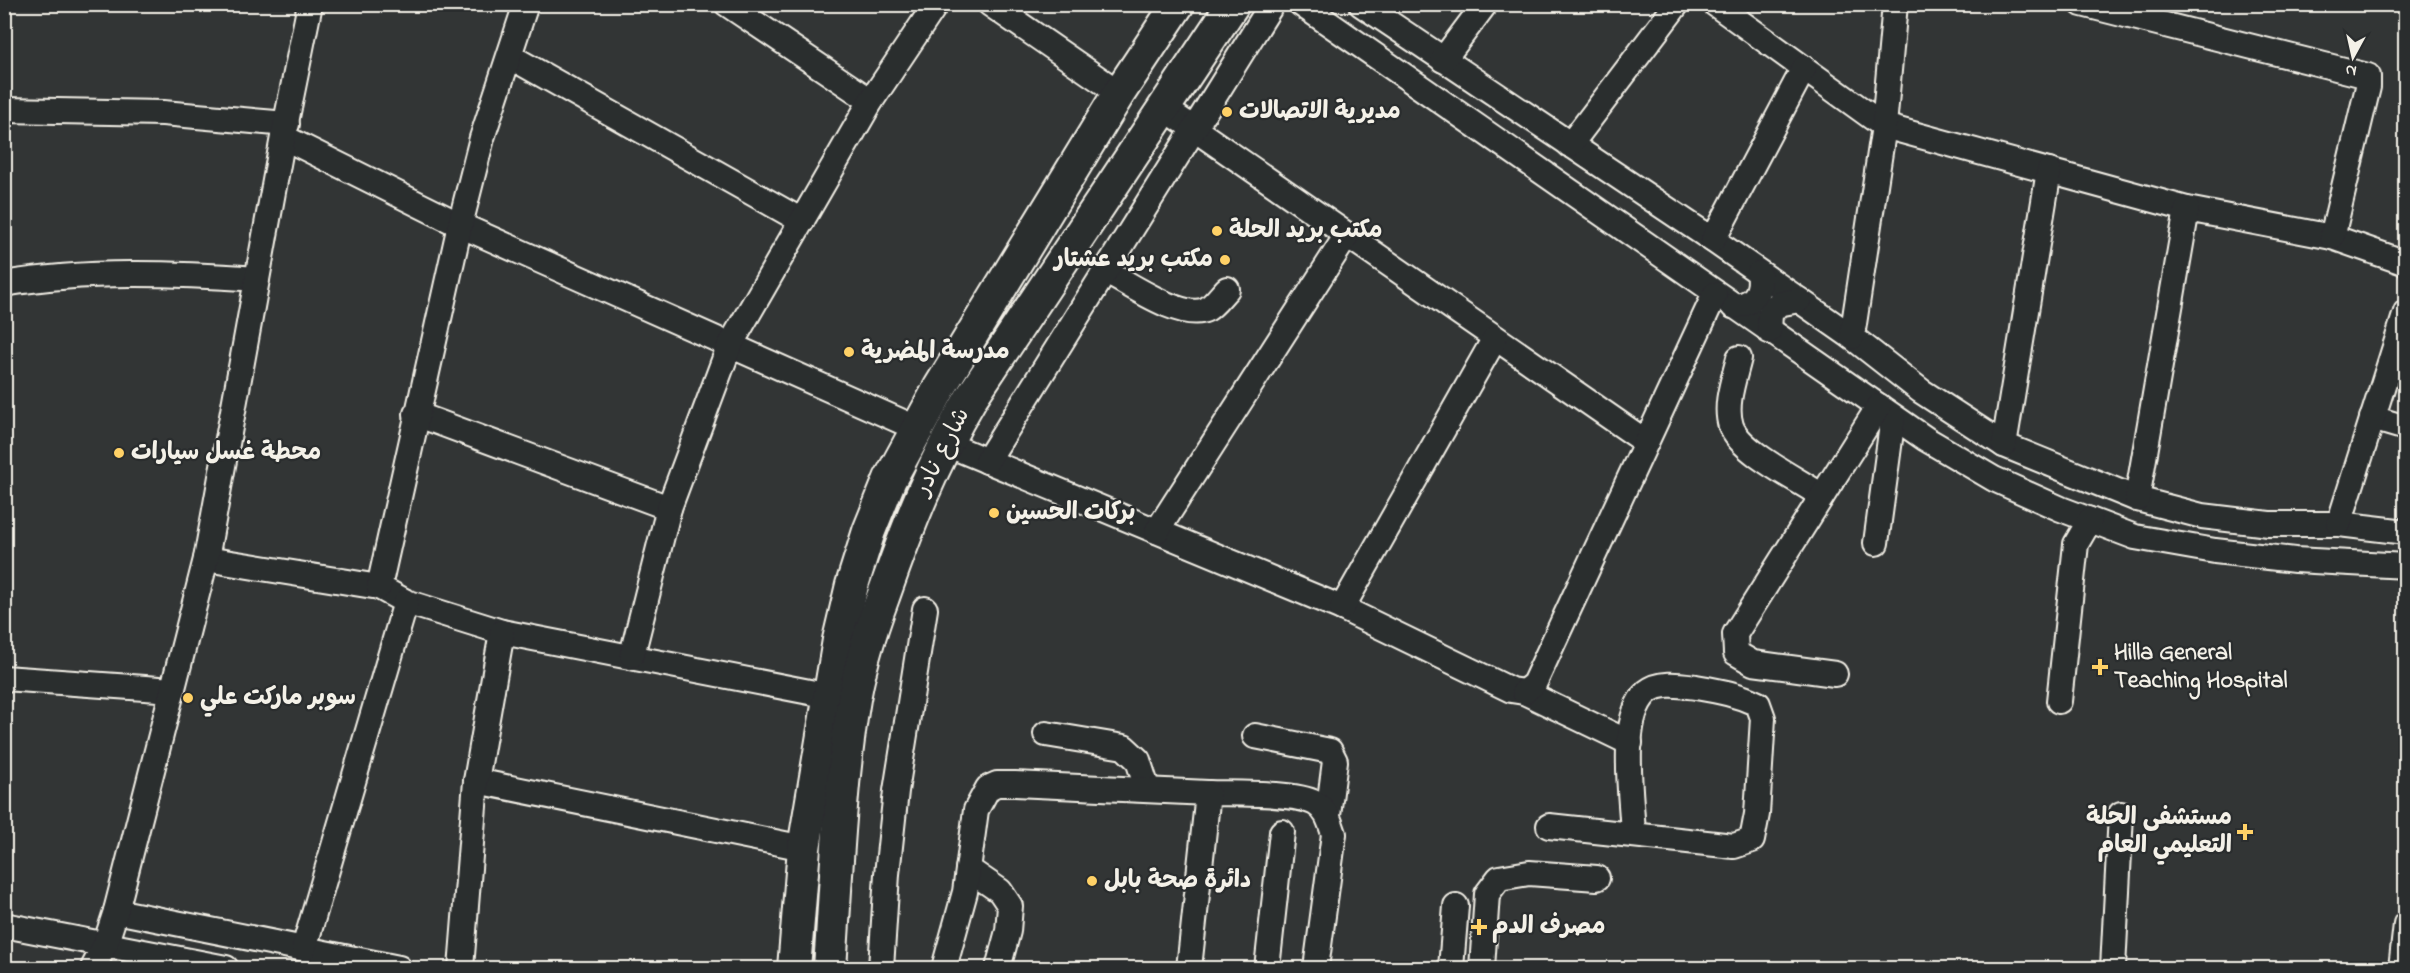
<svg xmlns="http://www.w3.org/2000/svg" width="2410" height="973" viewBox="0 0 2410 973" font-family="'Indie Flower','Playpen Sans Arabic',sans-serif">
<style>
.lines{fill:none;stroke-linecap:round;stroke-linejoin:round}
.minor-casing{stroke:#f4f1e8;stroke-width:28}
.major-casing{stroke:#f4f1e8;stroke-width:36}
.minor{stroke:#2a2d2e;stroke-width:24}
.major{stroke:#2a2d2e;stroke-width:32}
.poi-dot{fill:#ffd166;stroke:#2a2d2e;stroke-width:2}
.labels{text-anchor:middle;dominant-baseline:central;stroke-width:4.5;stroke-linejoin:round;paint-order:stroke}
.poi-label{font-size:24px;font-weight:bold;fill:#f4f1e8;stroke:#2a2d2e;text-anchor:start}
.street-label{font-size:24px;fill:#f4f1e8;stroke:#2a2d2e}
</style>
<rect width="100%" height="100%" fill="#323535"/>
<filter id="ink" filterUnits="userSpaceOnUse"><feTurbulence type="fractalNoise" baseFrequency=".0167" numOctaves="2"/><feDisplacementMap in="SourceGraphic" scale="12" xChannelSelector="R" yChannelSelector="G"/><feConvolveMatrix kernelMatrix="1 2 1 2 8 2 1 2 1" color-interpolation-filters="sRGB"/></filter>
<g filter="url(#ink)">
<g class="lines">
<g class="minor-casing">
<g id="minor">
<path d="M 727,4 L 871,101"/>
<path d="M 990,4 L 1119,93"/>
<path d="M 1301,4 L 1926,439 L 1994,479 L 2061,509 L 2135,537 L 2215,551 L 2295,560 L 2406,566"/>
<path d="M 1361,4 L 1713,240 L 1852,337 L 1921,391 L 2004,445 L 2137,499 L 2202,516 L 2269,524 L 2339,524 L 2406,532"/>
<path d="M 1715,4 L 1884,126 L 2187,209 L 2332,237 L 2406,263"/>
<path d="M 2082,4 L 2368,76 L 2368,87 L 2332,237"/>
<path d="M 511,57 L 802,221"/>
<path d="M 1443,60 L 1485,4"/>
<path d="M 1164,108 L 1646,442"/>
<path d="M 4,110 L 163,113 L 287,124"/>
<path d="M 283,137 L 460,225 L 916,428"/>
<path d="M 1570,145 L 1677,4"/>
<path d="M 1713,240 L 1804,68"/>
<path d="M 1105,271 C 1128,283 1183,322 1207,309 C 1214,305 1221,295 1227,289"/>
<path d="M 4,284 C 87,270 173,273 257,279"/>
<path d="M 1733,306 C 1753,305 1763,293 1759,273"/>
<path d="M 1769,331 L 1770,314 L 1778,304 L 1799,300"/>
<path d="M 1852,337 L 1884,126 L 1895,4"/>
<path d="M 1739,358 C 1734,379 1724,405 1731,426 C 1740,452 1799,480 1822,496"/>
<path d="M 416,414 L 669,508"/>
<path d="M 2372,418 L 2406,428"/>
<path d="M 944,443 L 1342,608 L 1511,690 L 1524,692 L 1630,743"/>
<path d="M 2004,445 L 2049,171"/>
<path d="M 987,461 L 1272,4"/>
<path d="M 2137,499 L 2187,209"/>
<path d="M 2339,524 L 2406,312"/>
<path d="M 1157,531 L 1347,235"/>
<path d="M 1876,543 L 1893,417"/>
<path d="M 206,559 L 379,587 L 406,602 L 502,632 L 830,696"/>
<path d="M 379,587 L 460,225 L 482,138 L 526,4"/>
<path d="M 1342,608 L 1495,338"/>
<path d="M 632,655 L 669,508 L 729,347 L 871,101 L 936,4"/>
<path d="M 1835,674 L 1753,663 L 1736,653 L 1735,634 L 1879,406"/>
<path d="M 4,678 L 173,690"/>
<path d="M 1524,692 L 1534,684 L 1715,294"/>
<path d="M 2059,701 L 2076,544 L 2090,520"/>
<path d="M 1046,734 L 1124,747 L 1138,760 L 1147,788"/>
<path d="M 1255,736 L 1330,751 L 1335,761 L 1328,815"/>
<path d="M 476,781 L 804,848"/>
<path d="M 1208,793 C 1233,794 1295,792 1315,803 C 1327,810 1330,822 1334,834 L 1316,968"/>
<path d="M 1549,826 L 1734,846 L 1752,840 L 1757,814 L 1763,718 L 1758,704 C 1737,694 1719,691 1696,687 C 1681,685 1660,681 1647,692 C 1618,719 1632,798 1633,835"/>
<path d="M 968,869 L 1000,891 L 1010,906 L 1008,931 L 998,968"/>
<path d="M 116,911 L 399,968"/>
<path d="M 4,925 L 226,968"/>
<path d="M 304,948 L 406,602"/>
<path d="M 93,968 L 105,945 L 116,911 L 206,559 L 283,137 L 310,4"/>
<path d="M 461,968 L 476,781 L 502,632"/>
<path d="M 881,968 L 887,874 L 896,791 L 925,609"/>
<path d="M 944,968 L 965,892 L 976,810 L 988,788 L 997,784 L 1015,784 L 1208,793 L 1189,968"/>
<path d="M 1267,968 L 1282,832"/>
<path d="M 1451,968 L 1456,906"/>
<path d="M 1482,968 L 1487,894 L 1499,878 L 1529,873 L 1597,878"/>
<path d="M 2113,968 L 2121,814"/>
<path d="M 2401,968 L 2406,924"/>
</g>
</g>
<g class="major-casing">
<g id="major">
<path d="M 794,968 L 804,848 L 839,640 L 852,585 L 869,531 L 890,479 L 940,387 L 1119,93 L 1178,4"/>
<path d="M 830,968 C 836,883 839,796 852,711 C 858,671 869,634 883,597 C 908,526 932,464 971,398 L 1233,4"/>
</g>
</g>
<use href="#minor" class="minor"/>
<use href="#major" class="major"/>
</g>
</g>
<g class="poi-dot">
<circle cx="1227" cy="112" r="6"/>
<circle cx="1217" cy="231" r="6"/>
<circle cx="1225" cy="260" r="6"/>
<circle cx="849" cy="352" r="6"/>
<circle cx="119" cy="453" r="6"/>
<circle cx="994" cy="513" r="6"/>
<path d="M2097 658h6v6h6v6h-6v6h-6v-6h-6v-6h6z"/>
<circle cx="188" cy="698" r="6"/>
<path d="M2242 823h6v6h6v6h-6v6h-6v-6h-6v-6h6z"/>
<circle cx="1092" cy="881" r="6"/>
<path d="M1476 918h6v6h6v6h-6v6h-6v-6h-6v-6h6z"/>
</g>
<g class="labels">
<g class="poi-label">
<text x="1239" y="112">مديرية الاتصالات</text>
<text x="1229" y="231">مكتب بريد الحلة</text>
<text x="1213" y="260" text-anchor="end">مكتب بريد عشتار</text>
<text x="861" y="352">مدرسة المضرية</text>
<text x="131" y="453">محطة غسل سيارات</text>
<text x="1006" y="513">بركات الحسين</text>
<text x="2114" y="653">Hilla General<tspan x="2114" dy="28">Teaching Hospital</tspan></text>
<text x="200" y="698">سوبر ماركت علي</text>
<text x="2232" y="818" text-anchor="end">مستشفى الحلة<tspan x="2232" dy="28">التعليمي العام</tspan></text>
<text x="1104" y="881">دائرة صحة بابل</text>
<text x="1492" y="927">مصرف الدم</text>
</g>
<g class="street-label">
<text transform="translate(943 452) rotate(-63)">شارع نادر</text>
</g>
</g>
<rect width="2410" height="973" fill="none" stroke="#2a2d2e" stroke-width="24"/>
<rect x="12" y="12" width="2386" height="949" fill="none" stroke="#f4f1e8" stroke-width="2" filter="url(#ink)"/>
<g transform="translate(2353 57) rotate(188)" stroke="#2a2d2e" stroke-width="4.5" paint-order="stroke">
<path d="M0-4.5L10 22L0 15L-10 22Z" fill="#f4f1e8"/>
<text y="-9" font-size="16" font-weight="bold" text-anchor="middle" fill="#f4f1e8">N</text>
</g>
</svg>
